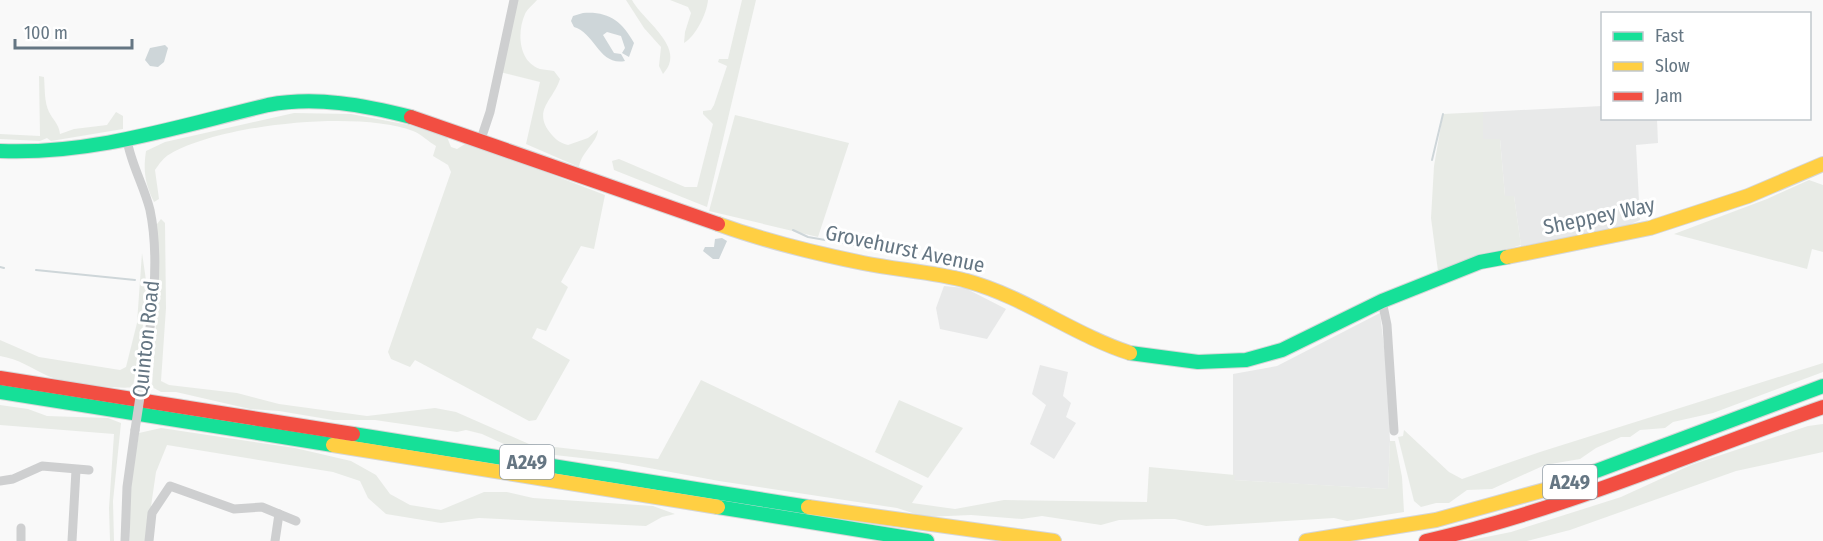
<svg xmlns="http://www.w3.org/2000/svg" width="1823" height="541" viewBox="0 0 1823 541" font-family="'Fira Sans Condensed',sans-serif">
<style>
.built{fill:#e8e9e9}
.green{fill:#e8ebe6}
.water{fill:#ced6d9}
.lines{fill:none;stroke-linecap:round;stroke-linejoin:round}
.stream{stroke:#ced6d9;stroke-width:2}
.fast-casing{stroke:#d5d6d7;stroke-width:16}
.slow-casing{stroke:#d5d6d7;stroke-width:16}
.jam-casing{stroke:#d5d6d7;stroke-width:16}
.street{stroke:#cecfd0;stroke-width:9}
.fast{stroke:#16e098;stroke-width:14}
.slow{stroke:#ffcf43;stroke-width:14}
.jam{stroke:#f24e42;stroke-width:14}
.street-bridge{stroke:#cecfd0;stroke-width:9}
.labels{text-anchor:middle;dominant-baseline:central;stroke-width:6;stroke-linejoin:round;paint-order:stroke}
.shield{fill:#fff;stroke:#939fa8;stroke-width:1.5}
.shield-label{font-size:20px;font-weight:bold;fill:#657683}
.street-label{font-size:21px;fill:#657683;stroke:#fff}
</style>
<rect width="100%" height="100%" fill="#f9f9f9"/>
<g class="built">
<path d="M 1602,106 L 1602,118 L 1657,119 L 1658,143 L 1636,145 L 1640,220 L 1617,230 L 1521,246 L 1514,196 L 1505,196 L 1500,139 L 1483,140 L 1483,112 Z"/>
<path d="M 944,286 L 965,288 L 1006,309 L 987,339 L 940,329 L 936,308 Z"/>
<path d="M 1380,313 L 1386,363 L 1390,441 L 1388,489 L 1233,480 L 1233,374 L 1277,366 Z"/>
<path d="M 1040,365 L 1068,372 L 1063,396 L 1071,403 L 1066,417 L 1076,423 L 1054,459 L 1030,444 L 1046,405 L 1032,394 Z"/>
</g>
<g class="green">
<path d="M 517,0 L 537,0 C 533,5 527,9 525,14 C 517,32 518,61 540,69 C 544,70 550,70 554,71 L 560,79 C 553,101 531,111 552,135 C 557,141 561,143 568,145 L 588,138 L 598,130 C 597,143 581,152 579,167 L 526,144 L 540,82 L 500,72 Z"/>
<path d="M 626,0 L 632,0 C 643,21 688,48 663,74 L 659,66 L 661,47 L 644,28 Z"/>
<path d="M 670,0 L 708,0 C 707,13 696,36 684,43 L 685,32 L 691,13 L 688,7 Z"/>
<path d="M 742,0 L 756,0 L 707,207 L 614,170 L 612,161 L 619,159 L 685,187 L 697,187 L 713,124 L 703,114 L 703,111 L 711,110 L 714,105 L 727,66 L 718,62 L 719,59 L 728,59 Z"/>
<path d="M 39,76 L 44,77 C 45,88 44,102 49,112 C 53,120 59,124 60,134 L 74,129 L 107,125 L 116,112 L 123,116 L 123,129 L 51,141 L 47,138 L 40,141 L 0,139 L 0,134 L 40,136 Z"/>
<path d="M 1483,112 L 1483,139 L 1500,139 L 1505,196 L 1514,196 L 1521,245 L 1438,271 L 1431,218 L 1434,166 L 1443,114 Z"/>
<path d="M 294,113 L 351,114 L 409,125 L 447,137 L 451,147 L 457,149 L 465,144 L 483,148 L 605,195 L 594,249 L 581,246 L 561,282 L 568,287 L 546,331 L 537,328 L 532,338 L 570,360 L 536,420 L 529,421 L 415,360 L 410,367 L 391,359 L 388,352 L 451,172 L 448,165 L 433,156 L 436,146 C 429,142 421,134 413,131 C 358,110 221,124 170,154 C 164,157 159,164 155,170 L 159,199 L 154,202 C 145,184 143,171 146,151 L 165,142 Z"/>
<path d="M 735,115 L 849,143 L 818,237 L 709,211 Z"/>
<path d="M 1809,180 L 1823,185 L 1823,252 L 1812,249 L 1807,269 L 1674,234 L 1767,199 Z"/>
<path d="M 161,219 L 165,223 L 166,308 L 161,381 L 169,385 L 237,393 L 279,404 L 367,416 L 435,408 L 456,412 L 529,444 L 658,459 L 701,380 L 923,486 L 912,503 L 955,509 L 1004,500 L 1147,502 L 1149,467 L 1235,475 L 1234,480 L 1388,489 L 1390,441 L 1395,441 L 1402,477 L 1404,512 L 1347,521 L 1334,518 L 1206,526 L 1175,519 L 1156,519 L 1119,520 L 1101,525 L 1042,516 L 1022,519 L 971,515 L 925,517 L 897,508 L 719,481 L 617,462 L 519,451 L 482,434 L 466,430 L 457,432 L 375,420 L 333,420 L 279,411 L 250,409 L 176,392 L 161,392 L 152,387 L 159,276 L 157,224 Z"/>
<path d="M 142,253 L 148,294 L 133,387 C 121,390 60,382 48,376 C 31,368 19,359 0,356 L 0,340 L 39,357 L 120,370 L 126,367 L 137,323 Z"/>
<path d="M 1823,363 L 1823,372 L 1713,413 L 1673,422 L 1665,428 L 1640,430 L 1630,437 L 1621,437 L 1596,448 L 1580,459 L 1545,465 L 1492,489 L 1467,490 L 1449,503 L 1436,503 L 1421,507 L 1414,501 L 1398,437 L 1403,436 L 1404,430 L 1449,472 L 1462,479 L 1540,452 Z"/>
<path d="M 899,400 L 963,428 L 928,478 L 875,452 Z"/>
<path d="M 0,405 L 28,409 L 47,416 L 108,418 L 121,423 L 113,501 L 114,541 L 110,541 L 109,508 L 114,434 L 0,425 Z"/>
<path d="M 1823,424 L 1823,452 L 1736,471 L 1570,530 L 1527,541 L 1466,541 L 1511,532 L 1621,497 L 1691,465 L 1808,426 Z"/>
<path d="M 161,428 L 295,448 L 351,461 L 376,475 L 390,494 L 410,505 L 441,510 L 484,492 L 507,492 L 533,498 L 653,506 L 675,514 L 662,517 L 646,526 L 479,518 L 441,523 L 386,514 L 368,498 L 360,481 L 333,472 L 167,445 L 156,472 L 146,541 L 130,541 L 130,487 L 139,433 Z"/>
</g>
<g class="water">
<path d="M 583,13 C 608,11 622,21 634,43 L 629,57 L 622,53 L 625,48 L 621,36 L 607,32 L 603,35 L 614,53 L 621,54 L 625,61 C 599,66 595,33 574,27 L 571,21 L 573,16 Z"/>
<path d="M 165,45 L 168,48 L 164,62 L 158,67 L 150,66 L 145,60 L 150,48 Z"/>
<path d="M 722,238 L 727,241 L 719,259 L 713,259 L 703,251 L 705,247 L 714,247 L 715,239 Z"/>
</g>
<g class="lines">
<g class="stream">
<path d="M 1432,160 L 1443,114"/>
<path d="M 793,230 L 808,237 L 854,245 L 898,256"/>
<path d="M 0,267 L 4,268"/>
<path d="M 36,270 L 135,280"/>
</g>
<g class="fast-casing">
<g id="fast">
<path d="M 0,151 C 92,155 179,126 268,105 C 316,96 364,105 411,117"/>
<path d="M 1130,353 L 1198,362 L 1246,360 L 1282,350 L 1382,301 L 1480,262 L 1507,257"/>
<path d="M 0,392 L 333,445"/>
<path d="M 353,434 L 808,507"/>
<path d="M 1548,489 L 1823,386"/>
<path d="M 718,507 L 927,541"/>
</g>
</g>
<g class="slow-casing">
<g id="slow">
<path d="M 718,224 C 765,241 814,253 863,263 C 898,270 934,272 967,281 C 1025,297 1074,335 1130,353"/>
<path d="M 1507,257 L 1650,228 L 1748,196 L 1823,164"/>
<path d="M 333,445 L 718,507"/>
<path d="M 808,507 L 1054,541"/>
<path d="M 1306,541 L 1436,520 L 1548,489"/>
</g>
</g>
<g class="jam-casing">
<g id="jam">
<path d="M 411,117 L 718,224"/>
<path d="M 0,378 L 353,434"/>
<path d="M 1426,541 C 1563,510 1691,453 1823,407"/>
</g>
</g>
<g class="street">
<path d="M 481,139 L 490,112 L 514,0"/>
<path d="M 127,140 C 131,164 144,186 150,210 C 161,263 151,324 143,377"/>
<path d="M 1382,301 L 1387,325 L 1394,431"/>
<path d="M 0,481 L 13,479 L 42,466 L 89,470"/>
<path d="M 21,541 L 21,528"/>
<path d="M 72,541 L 76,470"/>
<path d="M 125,541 L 127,487 L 135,430"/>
<path d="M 149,541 L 152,513 L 170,486 L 234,509 L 262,507 L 296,521"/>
<path d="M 275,541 L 279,514"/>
</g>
<use href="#fast" class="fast"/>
<use href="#slow" class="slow"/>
<use href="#jam" class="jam"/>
<path class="street-bridge" d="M 135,430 L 143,377"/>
</g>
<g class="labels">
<g class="shield">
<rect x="500" y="445" width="54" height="34" rx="4.5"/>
<rect x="1543" y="465" width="54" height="34" rx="4.5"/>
</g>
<g class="shield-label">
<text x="527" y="462">A249</text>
<text x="1570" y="482">A249</text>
</g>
<g class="street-label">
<text transform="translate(1599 216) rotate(-12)">Sheppey Way</text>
<text transform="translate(905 249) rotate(12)">Grovehurst Avenue</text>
<text transform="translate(146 339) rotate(-84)">Quinton Road</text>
</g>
</g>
<rect x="1601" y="12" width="210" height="108" fill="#ffffff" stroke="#c1c8cd" stroke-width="1.5"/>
<rect x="1613" y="32" width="30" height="9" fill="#16e098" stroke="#c1c8cd" stroke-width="1.5"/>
<text x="1655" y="42" font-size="18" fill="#657683">Fast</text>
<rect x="1613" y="62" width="30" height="9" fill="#ffcf43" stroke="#c1c8cd" stroke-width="1.5"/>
<text x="1655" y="72" font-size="18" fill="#657683">Slow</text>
<rect x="1613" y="92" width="30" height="9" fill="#f24e42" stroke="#c1c8cd" stroke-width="1.5"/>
<text x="1655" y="102" font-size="18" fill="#657683">Jam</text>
<path d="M15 39v9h117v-9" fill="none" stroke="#657683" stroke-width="3"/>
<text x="24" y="39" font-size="18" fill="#657683" stroke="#ffffff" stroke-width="4.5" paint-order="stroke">100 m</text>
</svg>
